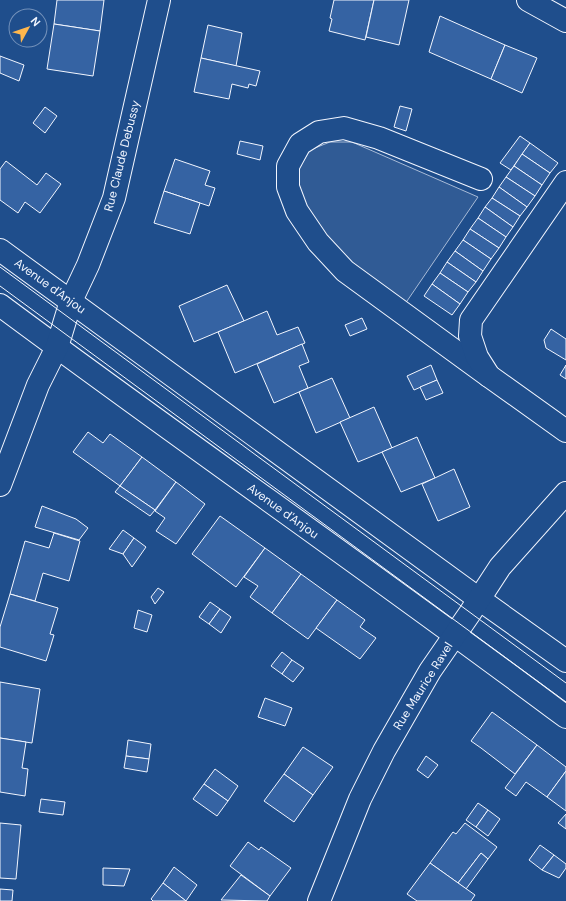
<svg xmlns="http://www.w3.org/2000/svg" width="566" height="901" viewBox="0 0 566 901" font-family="'DM Sans',sans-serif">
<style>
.green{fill:#305b95;stroke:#a8bbd7}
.building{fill:#3563a3;stroke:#f2f6ff}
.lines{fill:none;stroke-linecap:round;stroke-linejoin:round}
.minor-casing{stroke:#f2f6ff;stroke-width:24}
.minor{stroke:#1f4e8c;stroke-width:22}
.tram{stroke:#f2f6ff;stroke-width:1}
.labels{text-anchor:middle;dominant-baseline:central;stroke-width:3;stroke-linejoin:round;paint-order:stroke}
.street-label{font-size:12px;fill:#f2f6ff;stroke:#1f4e8c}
</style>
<rect width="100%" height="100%" fill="#1f4e8c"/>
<path class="green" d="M 330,142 L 352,142 L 478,197 L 405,304 L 346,261 L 304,205 L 296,184 L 298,170 L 310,150 Z"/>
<g class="building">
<path d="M 57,0 L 104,0 L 100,31 L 54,24 Z"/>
<path d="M 334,0 L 374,0 L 365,40 L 329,31 L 332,19 L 330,18 Z"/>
<path d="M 374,0 L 409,0 L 399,45 L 366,37 Z"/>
<path d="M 440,16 L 505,45 L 491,79 L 429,52 Z"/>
<path d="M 54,24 L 100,31 L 93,76 L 47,69 Z"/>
<path d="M 208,25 L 242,33 L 236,66 L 201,58 Z"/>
<path d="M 505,45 L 537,58 L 522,93 L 491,79 Z"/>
<path d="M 0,56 L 24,65 L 19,81 L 0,73 Z"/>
<path d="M 201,58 L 260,71 L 256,86 L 249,84 L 248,88 L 232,84 L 229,99 L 194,92 Z"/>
<path d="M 400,106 L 412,109 L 406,131 L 394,127 Z"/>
<path d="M 45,107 L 57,116 L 45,133 L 33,123 Z"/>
<path d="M 520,136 L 530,143 L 511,170 L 500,163 Z"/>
<path d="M 240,141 L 263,146 L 260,160 L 237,154 Z"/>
<path d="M 530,143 L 558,163 L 550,173 L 522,154 Z"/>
<path d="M 522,154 L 550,173 L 542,185 L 514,166 Z"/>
<path d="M 175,159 L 210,171 L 205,185 L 215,188 L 209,206 L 164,191 Z"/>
<path d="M 6,161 L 37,185 L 46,173 L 61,184 L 40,213 L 25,202 L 18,213 L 0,200 L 0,169 Z"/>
<path d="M 514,166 L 542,185 L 535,196 L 506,177 Z"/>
<path d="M 506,177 L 535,196 L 527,207 L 499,187 Z"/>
<path d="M 499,187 L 527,207 L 520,216 L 492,198 Z"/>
<path d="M 164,191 L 200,203 L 190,234 L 154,223 Z"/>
<path d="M 492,198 L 520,216 L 513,227 L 485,207 Z"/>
<path d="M 485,207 L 513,227 L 506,237 L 478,218 Z"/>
<path d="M 478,218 L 506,237 L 499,248 L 470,229 Z"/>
<path d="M 470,229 L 499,248 L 491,259 L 463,240 Z"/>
<path d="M 463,240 L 491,259 L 483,271 L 455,251 Z"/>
<path d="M 455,251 L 483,271 L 476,282 L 447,262 Z"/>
<path d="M 447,262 L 476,282 L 468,292 L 440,273 Z"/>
<path d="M 440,273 L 468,292 L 460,304 L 432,284 Z"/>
<path d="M 432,284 L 460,304 L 452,315 L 424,296 Z"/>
<path d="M 227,285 L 244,321 L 194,342 L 179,306 Z"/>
<path d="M 267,311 L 277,335 L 298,327 L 305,343 L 235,373 L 218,332 Z"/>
<path d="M 362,318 L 367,329 L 350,336 L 345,325 Z"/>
<path d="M 551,329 L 566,339 L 566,360 L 546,348 L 544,340 Z"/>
<path d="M 302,344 L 309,362 L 299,366 L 308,388 L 274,403 L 257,364 Z"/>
<path d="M 431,365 L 437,380 L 414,390 L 407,376 Z"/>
<path d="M 566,365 L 566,379 L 560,375 Z"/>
<path d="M 332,378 L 350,418 L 316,433 L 299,392 Z"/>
<path d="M 437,380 L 443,393 L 426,400 L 420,387 Z"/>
<path d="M 374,407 L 392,448 L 358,462 L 340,422 Z"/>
<path d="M 88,432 L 103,443 L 110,434 L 142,457 L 120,486 L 73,452 Z"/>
<path d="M 417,437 L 435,478 L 401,492 L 382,452 Z"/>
<path d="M 142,457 L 176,482 L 155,510 L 120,486 Z"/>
<path d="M 454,469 L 470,507 L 438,521 L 422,484 Z"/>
<path d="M 176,482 L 205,504 L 176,544 L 156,531 L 165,518 L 155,511 Z"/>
<path d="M 120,486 L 155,510 L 150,516 L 115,492 Z"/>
<path d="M 42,506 L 76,519 L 88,528 L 79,540 L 35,527 Z"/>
<path d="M 220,516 L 265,548 L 236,587 L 192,554 Z"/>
<path d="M 123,530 L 134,538 L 123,554 L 109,549 Z"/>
<path d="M 54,533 L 80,541 L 69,581 L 43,573 L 35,601 L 10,594 L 25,541 L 49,548 Z"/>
<path d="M 134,538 L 146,547 L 132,567 L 123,554 Z"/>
<path d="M 265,548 L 301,574 L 272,613 L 250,597 L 258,586 L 244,577 Z"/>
<path d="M 301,574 L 337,600 L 308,639 L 272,613 Z"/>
<path d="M 158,588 L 164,592 L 155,604 L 151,597 Z"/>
<path d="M 10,594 L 58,608 L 50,634 L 54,635 L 46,661 L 0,647 L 0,627 Z"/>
<path d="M 337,600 L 365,620 L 360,627 L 376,638 L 360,659 L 316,628 Z"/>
<path d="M 210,602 L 220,609 L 209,624 L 199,617 Z"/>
<path d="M 220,609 L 231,617 L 221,633 L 209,624 Z"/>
<path d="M 138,610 L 152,615 L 147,632 L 134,628 Z"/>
<path d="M 282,652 L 292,660 L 282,674 L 271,666 Z"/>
<path d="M 292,660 L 304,668 L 293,682 L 282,674 Z"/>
<path d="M 0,682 L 40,689 L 32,743 L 0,738 Z"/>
<path d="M 265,698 L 292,708 L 285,726 L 258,717 Z"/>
<path d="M 492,712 L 537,745 L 515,774 L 481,748 L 471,741 Z"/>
<path d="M 0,738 L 26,742 L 22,768 L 28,769 L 25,796 L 0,792 Z"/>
<path d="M 128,740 L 151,744 L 149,759 L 126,756 Z"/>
<path d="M 537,745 L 566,767 L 566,771 L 547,797 L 526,782 L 516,796 L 505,788 Z"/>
<path d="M 303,747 L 333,767 L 313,795 L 284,774 Z"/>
<path d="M 126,756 L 149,759 L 147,772 L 124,768 Z"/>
<path d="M 426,756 L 438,765 L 428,778 L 417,770 Z"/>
<path d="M 215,769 L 238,786 L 228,801 L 204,784 Z"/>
<path d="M 566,771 L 566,811 L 547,797 Z"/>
<path d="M 284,774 L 313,795 L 294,822 L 264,801 Z"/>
<path d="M 204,784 L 228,801 L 217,816 L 193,799 Z"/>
<path d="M 41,799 L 65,802 L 63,815 L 39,812 Z"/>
<path d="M 478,803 L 488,810 L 476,827 L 466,820 Z"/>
<path d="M 488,810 L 500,819 L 488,836 L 476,827 Z"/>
<path d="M 566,814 L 566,829 L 558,823 Z"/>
<path d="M 0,823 L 21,825 L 16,879 L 0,878 Z"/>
<path d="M 465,823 L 497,847 L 488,859 L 481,853 L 458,883 L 430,863 L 453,832 L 456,834 Z"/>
<path d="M 248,842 L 259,850 L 261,847 L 291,868 L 270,896 L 230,866 Z"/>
<path d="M 540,845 L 554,855 L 542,870 L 529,860 Z"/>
<path d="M 481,853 L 488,859 L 466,889 L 458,883 Z"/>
<path d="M 554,855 L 566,864 L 566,868 L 559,878 L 542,870 Z"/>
<path d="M 430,863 L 475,895 L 471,901 L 417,901 L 407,894 Z"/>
<path d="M 174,867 L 197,885 L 186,901 L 163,883 Z"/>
<path d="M 103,868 L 130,869 L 124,886 L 103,885 Z"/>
<path d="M 241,875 L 270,896 L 267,901 L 221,900 Z"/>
<path d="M 163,883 L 186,901 L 153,901 L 151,899 Z"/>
<path d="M 0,889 L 13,890 L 12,901 L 0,901 Z"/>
</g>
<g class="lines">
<g class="minor-casing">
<g id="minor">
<path d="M 528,0 L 566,21"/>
<path d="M 481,179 L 379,138 L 344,128 L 319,132 L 300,144 L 288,166 L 288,187 L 297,211 L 318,242 L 345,271 L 489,376"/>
<path d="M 566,182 L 471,320 L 470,336 L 477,357 L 489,376 L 566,431"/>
<path d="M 0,250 L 479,599 L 566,661"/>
<path d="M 0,305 C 187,444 379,577 566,717"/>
<path d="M 0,485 L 38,385 L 57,347 L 71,301 L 88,265 L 114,198 L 159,0"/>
<path d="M 319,901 L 360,799 L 384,751 L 430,671 L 470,613 L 500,567 L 566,493"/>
</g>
</g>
<use href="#minor" class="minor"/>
<g class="tram">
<path d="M 0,267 L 566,683"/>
<path d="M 0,286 L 566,702"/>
</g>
</g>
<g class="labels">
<g class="street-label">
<text transform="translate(122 156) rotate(-76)">Rue Claude Debussy</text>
<text transform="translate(50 286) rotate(36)">Avenue d'Anjou</text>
<text transform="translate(283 511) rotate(36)">Avenue d'Anjou</text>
<text transform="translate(423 686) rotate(-58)">Rue Maurice Ravel</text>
</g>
</g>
<g transform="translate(28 28) rotate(50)"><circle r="19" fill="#1f4e8c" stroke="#7391ba"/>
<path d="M0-3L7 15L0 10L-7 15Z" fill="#ffb74d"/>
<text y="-6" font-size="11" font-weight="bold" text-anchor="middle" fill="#f2f6ff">N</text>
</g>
</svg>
